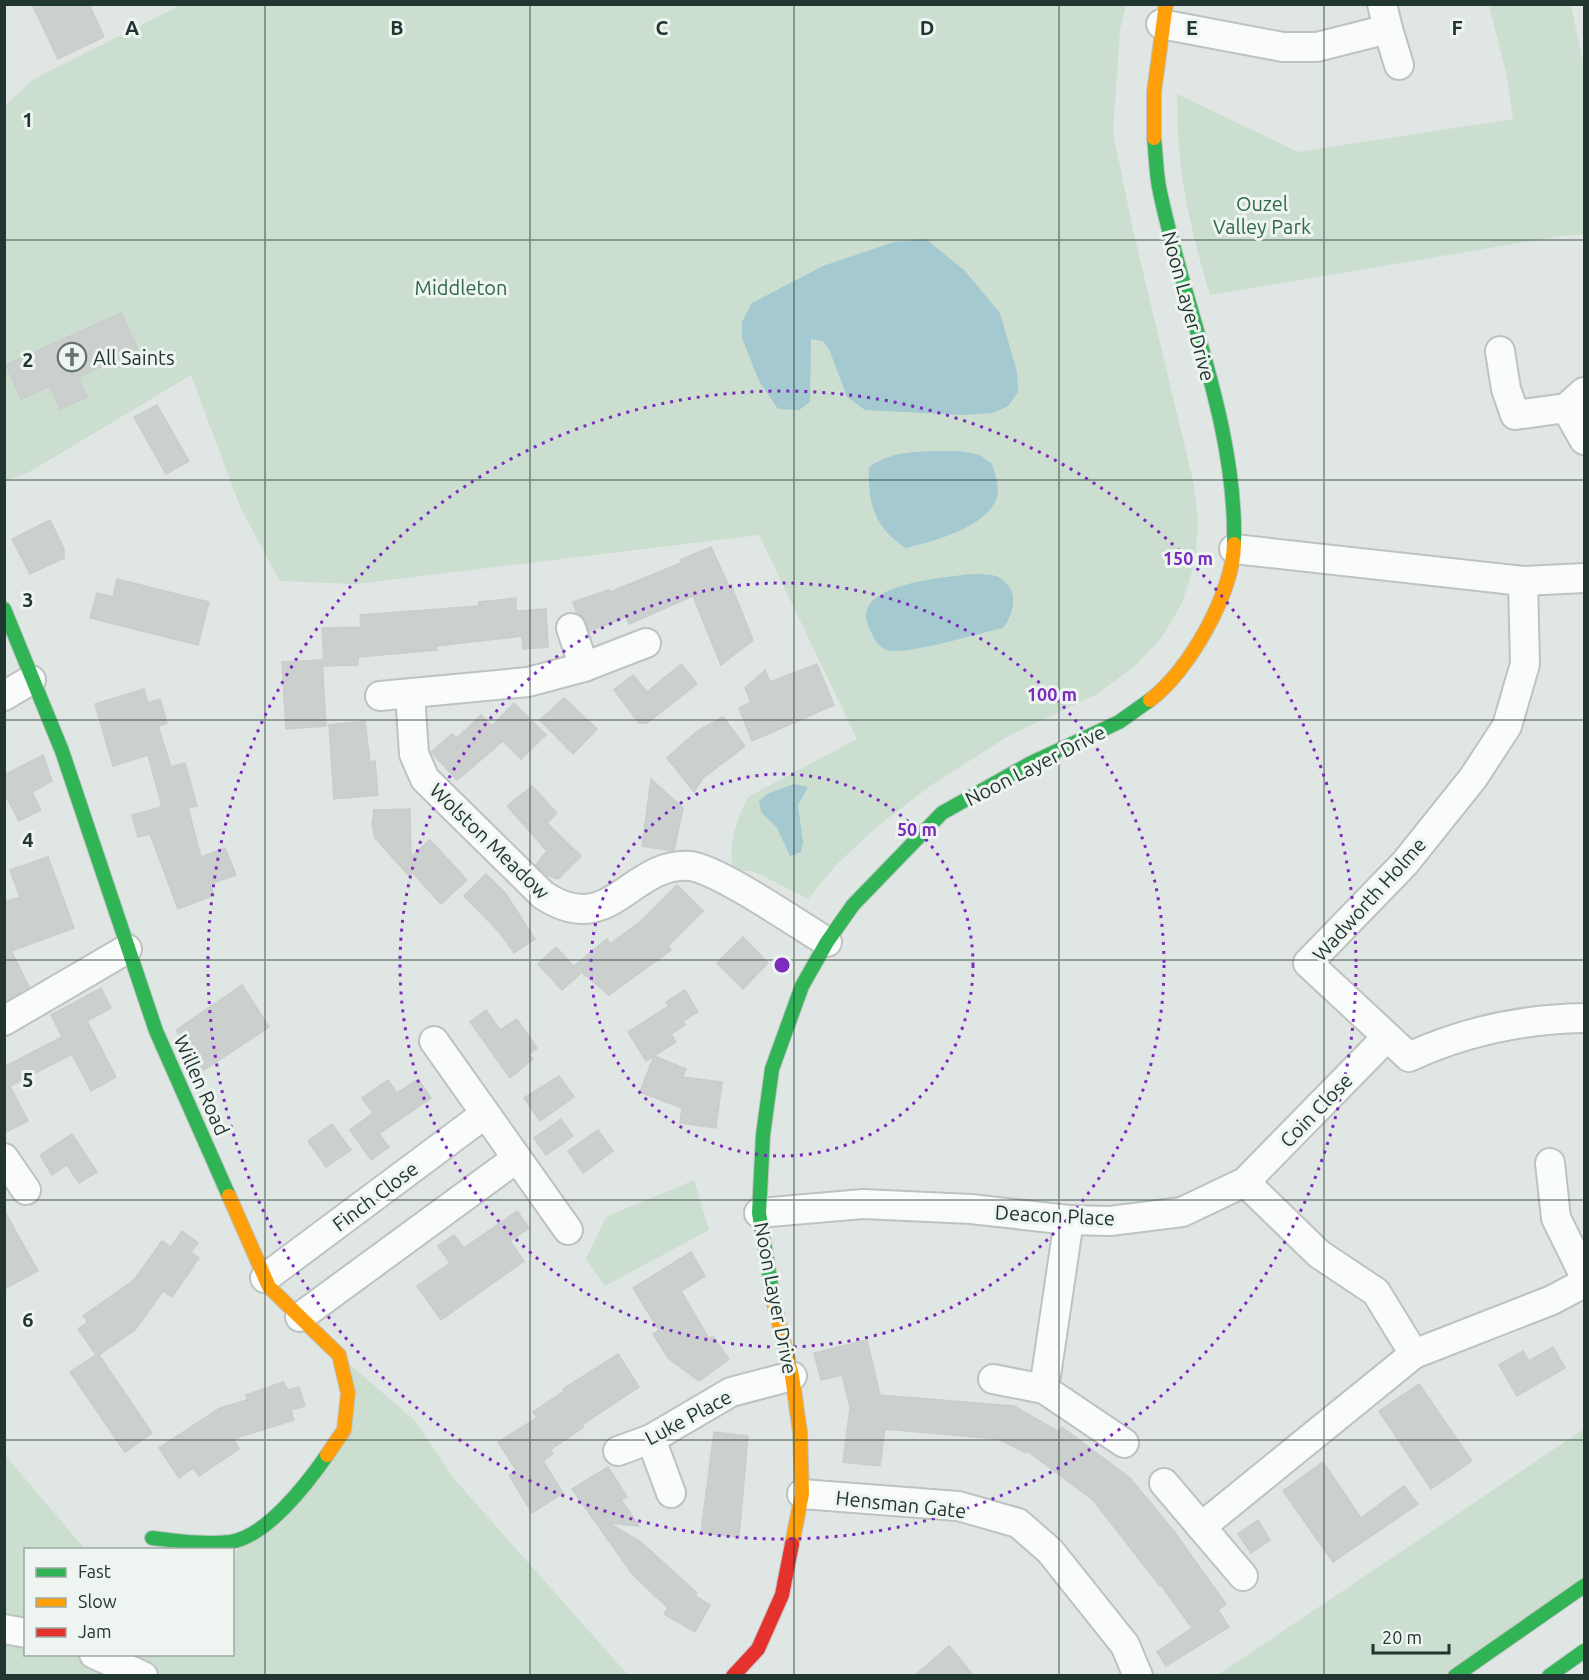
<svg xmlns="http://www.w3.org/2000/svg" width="1589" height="1680" viewBox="0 0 1589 1680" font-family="Ubuntu,sans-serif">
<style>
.green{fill:#cbded0}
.water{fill:#a4c9d0}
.building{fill:#cbcfce;stroke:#c9cecc;stroke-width:1.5}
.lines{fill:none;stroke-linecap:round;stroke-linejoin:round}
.street-casing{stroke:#bdc3c0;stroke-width:32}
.fast-casing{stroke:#bcc3c0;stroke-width:16}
.slow-casing{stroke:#bcc3c0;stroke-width:16}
.jam-casing{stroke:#bcc3c0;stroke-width:16}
.street{stroke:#fafbfb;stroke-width:28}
.fast{stroke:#30b455;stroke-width:14}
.slow{stroke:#ff9f0a;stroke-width:14}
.jam{stroke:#e5322d;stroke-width:14}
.grid{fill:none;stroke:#213630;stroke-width:1.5;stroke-opacity:0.55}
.ring{fill:none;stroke:#7b2cbf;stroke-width:3;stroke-dasharray:3 6}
.labels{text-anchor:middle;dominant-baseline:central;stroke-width:6;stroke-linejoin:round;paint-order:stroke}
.park-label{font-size:20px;fill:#306846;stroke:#eef5f1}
.street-label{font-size:20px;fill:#213630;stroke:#eef5f1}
.poi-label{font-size:20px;fill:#213630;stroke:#eef5f1;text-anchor:start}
.grid-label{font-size:20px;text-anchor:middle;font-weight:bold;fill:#213630;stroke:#eef5f1;stroke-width:6;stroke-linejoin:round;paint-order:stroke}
.centre{fill:#7b2cbf;stroke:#eef5f1;stroke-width:3}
.ring-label{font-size:18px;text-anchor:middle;font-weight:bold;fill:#7b2cbf;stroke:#eef5f1;stroke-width:6;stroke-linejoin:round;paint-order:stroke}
</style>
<rect width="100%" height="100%" fill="#e0e6e3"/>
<g class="green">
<path d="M 181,5 L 1126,5 L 1120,30 L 1113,132 L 1133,230 L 1194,485 L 1198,520 L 1195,562 L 1182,603 L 1162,637 L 1135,666 L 1097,694 L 1010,735 L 933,784 L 879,825 L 838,863 L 808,899 L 753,871 L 741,871 L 732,865 C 729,842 737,818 748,797 L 857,739 L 759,535 L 356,584 L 280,581 L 241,509 L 191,375 L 31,471 L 5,481 L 5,106 L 32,80 Z"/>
<path d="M 1489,5 L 1571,5 L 1584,68 L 1584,234 L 1554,237 L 1210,295 C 1189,226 1176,166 1177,94 L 1298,152 L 1513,119 L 1506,72 Z"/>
<path d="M 694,1180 L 709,1230 L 605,1286 L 586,1259 L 606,1217 Z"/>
<path d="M 339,1355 L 415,1421 L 455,1480 L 628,1675 L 5,1675 L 4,1454 L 85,1549 L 26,1550 L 26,1654 L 232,1654 L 233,1555 L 344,1430 Z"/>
<path d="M 1584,1429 L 1584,1586 L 1455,1675 L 1216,1676 Z"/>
</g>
<g class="water">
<path d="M 926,239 L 964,270 L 1000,313 L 1017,372 L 1018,392 L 1008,406 L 993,413 L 964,415 L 865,410 L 847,397 L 829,349 L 823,341 L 811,339 L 810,402 L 799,410 L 778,409 L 759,381 L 742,338 L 742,322 L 752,303 L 823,266 L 894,242 Z"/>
<path d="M 960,451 L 980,455 L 992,464 C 995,474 1000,486 997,497 C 987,528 933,541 906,548 C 875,529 867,502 869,467 C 895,448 928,452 960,451 Z"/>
<path d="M 973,574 C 980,574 992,574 998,577 C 1020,589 1015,612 1003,628 C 979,633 905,656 887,650 C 876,646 872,634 868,625 C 851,583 949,577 973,574 Z"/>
<path d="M 794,784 L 808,787 L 798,805 L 803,842 L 801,852 L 790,856 L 777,828 L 761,812 L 759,801 L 769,793 Z"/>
</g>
<g class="building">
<path d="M 32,4 L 89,4 L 104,37 L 58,59 Z"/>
<path d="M 121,313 L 138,350 L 78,377 L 87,397 L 60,409 L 50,386 L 21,399 L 6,365 Z"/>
<path d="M 157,405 L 189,461 L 166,474 L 134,417 Z"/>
<path d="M 50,520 L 64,549 L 64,558 L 30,574 L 12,539 Z"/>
<path d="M 711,547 L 729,586 L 731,585 L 753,640 L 721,665 L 693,596 L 629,624 L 626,617 L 589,631 L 582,616 L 577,613 L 573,602 L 609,590 L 610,592 L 681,563 L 680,560 Z"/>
<path d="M 117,579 L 209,602 L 198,645 L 90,618 L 97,593 L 113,597 Z"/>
<path d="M 516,598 L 516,611 L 546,609 L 548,647 L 523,649 L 522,636 L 437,646 L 437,650 L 358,657 L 358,665 L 324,666 L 322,628 L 361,627 L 360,615 L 479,606 L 479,602 Z"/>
<path d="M 322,660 L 326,726 L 286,729 L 282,662 Z"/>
<path d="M 681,664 L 697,684 L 647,723 L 639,723 L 614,690 L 633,675 L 647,692 Z"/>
<path d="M 817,664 L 834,705 L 752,741 L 739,708 L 751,702 L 745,688 L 765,670 L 770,682 Z"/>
<path d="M 144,689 L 148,703 L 160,699 L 167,723 L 158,726 L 171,767 L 185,763 L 197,806 L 188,808 L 201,857 L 225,848 L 236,875 L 210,884 L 214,895 L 178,909 L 150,834 L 138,837 L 132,815 L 162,807 L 148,755 L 113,766 L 95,704 Z"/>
<path d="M 564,698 L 597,729 L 573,754 L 540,720 Z"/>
<path d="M 514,703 L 546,735 L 521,759 L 503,741 L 457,780 L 431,752 L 452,734 L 457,738 L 481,715 L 492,726 Z"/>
<path d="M 723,717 L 745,746 L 703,778 L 694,792 L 667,758 L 697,731 Z"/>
<path d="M 365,721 L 370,762 L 375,761 L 378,795 L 334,799 L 329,725 Z"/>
<path d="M 43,755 L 52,781 L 32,792 L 41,810 L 19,821 L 4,792 L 4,775 Z"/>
<path d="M 651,779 L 683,808 L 674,851 L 642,846 Z"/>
<path d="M 532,786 L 557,813 L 547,823 L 581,856 L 558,879 L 548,876 L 536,865 L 547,851 L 507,806 Z"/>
<path d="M 410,809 L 411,857 L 430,840 L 467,880 L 441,904 L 411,871 L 411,878 L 375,838 L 372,825 L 374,810 Z"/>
<path d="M 48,857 L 74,928 L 11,951 L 29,987 L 4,1002 L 4,902 L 20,897 L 10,870 Z"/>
<path d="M 486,874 L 506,894 L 535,939 L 514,953 L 501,934 L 464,896 Z"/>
<path d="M 677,885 L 703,911 L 668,946 L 671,950 L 609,995 L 574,966 L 607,939 L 610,944 L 641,921 Z"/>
<path d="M 743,937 L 768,963 L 743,989 L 717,963 Z"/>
<path d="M 556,947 L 580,974 L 562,990 L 538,964 Z"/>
<path d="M 242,985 L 269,1027 L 201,1072 L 176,1030 Z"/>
<path d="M 101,988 L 111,1008 L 87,1021 L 116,1077 L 91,1091 L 72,1054 L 10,1086 L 28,1121 L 4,1133 L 4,1067 L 62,1037 L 51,1015 Z"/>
<path d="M 685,990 L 698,1012 L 683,1021 L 685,1025 L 671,1034 L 676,1042 L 646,1061 L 628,1032 L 669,1006 L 666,1002 Z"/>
<path d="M 486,1010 L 500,1030 L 517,1019 L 537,1048 L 529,1054 L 533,1059 L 510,1078 L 470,1022 Z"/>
<path d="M 654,1056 L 686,1069 L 682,1077 L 722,1082 L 716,1128 L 680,1123 L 682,1108 L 640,1092 Z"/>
<path d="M 559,1076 L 574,1097 L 540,1121 L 524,1098 Z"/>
<path d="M 418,1079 L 431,1098 L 379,1134 L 389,1147 L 371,1160 L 350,1130 L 373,1113 L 362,1098 L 388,1080 L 397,1093 Z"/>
<path d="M 561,1119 L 573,1136 L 546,1155 L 534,1138 Z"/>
<path d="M 332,1124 L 351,1150 L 326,1167 L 308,1141 Z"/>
<path d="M 598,1130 L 613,1151 L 583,1173 L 568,1151 Z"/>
<path d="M 72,1134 L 97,1172 L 79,1183 L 67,1165 L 52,1175 L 40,1155 Z"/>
<path d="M 4,1210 L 38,1271 L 4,1289 Z"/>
<path d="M 517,1211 L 529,1228 L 510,1241 L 524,1261 L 441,1320 L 417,1286 L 450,1263 L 438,1246 L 454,1235 L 464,1248 Z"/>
<path d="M 182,1231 L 198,1243 L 191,1252 L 199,1258 L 172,1297 L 163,1291 L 135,1330 L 99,1355 L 152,1433 L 125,1452 L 70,1372 L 96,1355 L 78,1329 L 88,1322 L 83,1316 L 134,1280 L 162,1241 L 171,1247 Z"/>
<path d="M 691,1252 L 705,1276 L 681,1291 L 709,1339 L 713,1336 L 729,1359 L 699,1381 L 668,1358 L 653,1334 L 659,1330 L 633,1288 Z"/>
<path d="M 867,1340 L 880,1395 L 1014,1406 L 1059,1432 L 1062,1427 L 1130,1478 L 1173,1530 L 1226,1604 L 1218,1610 L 1229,1627 L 1166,1666 L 1157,1652 L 1192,1628 L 1161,1585 L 1160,1586 L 1093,1500 L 1027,1451 L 1026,1453 L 998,1439 L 885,1429 L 880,1466 L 843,1462 L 850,1408 L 842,1375 L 821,1380 L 814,1353 Z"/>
<path d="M 1553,1347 L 1565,1368 L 1517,1396 L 1499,1365 L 1523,1351 L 1529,1361 Z"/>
<path d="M 618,1354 L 639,1387 L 582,1425 L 584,1427 L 550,1450 L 553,1454 L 543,1461 L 563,1493 L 532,1513 L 509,1475 L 516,1470 L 498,1442 L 537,1418 L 533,1412 L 564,1391 L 563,1389 Z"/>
<path d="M 283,1382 L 288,1390 L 299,1387 L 305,1406 L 291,1410 L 294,1420 L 233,1439 L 239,1449 L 199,1476 L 193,1468 L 179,1478 L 159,1448 L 220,1408 L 247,1400 L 246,1395 Z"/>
<path d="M 1419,1384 L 1472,1461 L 1431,1489 L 1379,1411 Z"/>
<path d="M 714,1432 L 748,1436 L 739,1537 L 701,1533 Z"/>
<path d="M 1323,1462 L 1361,1518 L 1404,1486 L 1418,1504 L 1333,1562 L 1283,1491 Z"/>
<path d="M 608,1467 L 627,1497 L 621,1500 L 639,1526 L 609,1523 L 641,1542 L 697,1593 L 695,1596 L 710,1605 L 695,1632 L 664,1614 L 668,1608 L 633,1575 L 572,1489 Z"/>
<path d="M 1258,1520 L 1270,1540 L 1251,1553 L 1238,1534 Z"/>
<path d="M 949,1646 L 974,1676 L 914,1676 Z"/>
</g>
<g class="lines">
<g class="street-casing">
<g id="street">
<path d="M 1161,24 L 1283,47 L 1317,47 L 1388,29 L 1382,4"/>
<path d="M 1388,29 L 1399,65"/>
<path d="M 1500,351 L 1506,389 L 1515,415 L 1566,408 L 1584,440"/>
<path d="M 1566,408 L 1584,392"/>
<path d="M 1234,549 L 1523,581 L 1584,578"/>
<path d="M 1523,581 L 1525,664 L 1507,726 L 1473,778 L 1405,863 L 1308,963 L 1409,1057 C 1465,1031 1523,1019 1584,1018"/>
<path d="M 571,628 L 584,667"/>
<path d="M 410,694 L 414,754 L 425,779 L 543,895 C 611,940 629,862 690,866 C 718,869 799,925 827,942"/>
<path d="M 4,696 L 31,680"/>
<path d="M 380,696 L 528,682 L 584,667 L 646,643"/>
<path d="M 4,1021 L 127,949"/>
<path d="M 434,1041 L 568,1230"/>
<path d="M 4,1158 L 26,1190"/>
<path d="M 1550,1163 L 1556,1218 L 1584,1275"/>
<path d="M 1245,1182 L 1319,1254 L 1376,1292 L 1414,1354"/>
<path d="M 759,1213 L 863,1204 L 971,1209 L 1069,1220 L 1110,1221 L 1182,1212 L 1245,1182 L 1387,1037"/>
<path d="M 265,1278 L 485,1114"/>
<path d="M 300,1317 L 517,1158"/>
<path d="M 993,1379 L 1044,1389 L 1124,1443"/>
<path d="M 1044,1389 L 1069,1220"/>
<path d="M 651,1439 L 671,1493"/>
<path d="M 618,1451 L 651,1439 L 731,1392 L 792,1376"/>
<path d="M 1164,1483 L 1243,1576"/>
<path d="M 802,1494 L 958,1506 L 1018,1523 L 1050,1551 L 1125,1645 L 1138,1676"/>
<path d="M 1201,1527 L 1414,1354 L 1552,1300 L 1584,1283"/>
<path d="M 4,1629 L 26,1633"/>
<path d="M 94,1654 L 143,1676"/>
</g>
</g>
<g class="fast-casing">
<g id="fast">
<path d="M 1154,138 C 1156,155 1156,175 1160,192 C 1184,307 1237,426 1234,544"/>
<path d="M 4,609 L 62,751 L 156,1031 L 229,1196"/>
<path d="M 774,1303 L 759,1213 L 763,1135 L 772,1069 L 802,986 L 827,942 L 853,905 L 942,813 L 1031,763 L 1119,722 L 1150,700"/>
<path d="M 152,1538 C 178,1541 204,1545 230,1542 C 266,1537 307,1484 327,1455"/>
<path d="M 1455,1676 L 1584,1586"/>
<path d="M 1549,1676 L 1584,1651"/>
</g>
</g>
<g class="slow-casing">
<g id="slow">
<path d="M 1154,138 L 1154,92 L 1166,4"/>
<path d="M 1150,700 C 1189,671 1233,593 1234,544"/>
<path d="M 229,1196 L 269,1287 L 339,1355 L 348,1393 L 344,1430 L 327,1455"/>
<path d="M 774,1303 L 792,1376 L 800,1432 L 802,1494 L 792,1544"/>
</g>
</g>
<g class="jam-casing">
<path id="jam" d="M 733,1676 L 758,1649 L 782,1595 L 792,1544"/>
</g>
<use href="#street" class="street"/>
<use href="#fast" class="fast"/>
<use href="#slow" class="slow"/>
<use href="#jam" class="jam"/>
</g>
<path class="grid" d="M 265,4 L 265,1676M 530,4 L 530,1676M 794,4 L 794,1676M 1059,4 L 1059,1676M 1324,4 L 1324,1676M 4,240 L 1584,240M 4,480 L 1584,480M 4,720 L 1584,720M 4,960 L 1584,960M 4,1200 L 1584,1200M 4,1440 L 1584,1440"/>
<g class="ring">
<circle cx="782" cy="965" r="191"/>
<circle cx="782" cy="965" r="382"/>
<circle cx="782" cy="965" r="574"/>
</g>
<defs>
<g id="church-ring" transform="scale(1.5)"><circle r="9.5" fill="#eef5f1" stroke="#64746f" stroke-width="1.5"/><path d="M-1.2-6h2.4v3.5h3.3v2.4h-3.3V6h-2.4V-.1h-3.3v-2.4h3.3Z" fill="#64746f"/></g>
</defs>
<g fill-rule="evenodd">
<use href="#church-ring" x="72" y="357"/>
</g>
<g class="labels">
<g class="park-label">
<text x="1262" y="203">Ouzel<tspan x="1262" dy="23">Valley Park</tspan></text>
<text x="461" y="287">Middleton</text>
</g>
<g class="street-label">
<text transform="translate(1189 306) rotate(75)">Noon Layer Drive</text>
<text transform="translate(1035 765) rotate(-27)">Noon Layer Drive</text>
<text transform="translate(490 841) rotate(44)">Wolston Meadow</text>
<text transform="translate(1369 899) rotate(-48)">Wadworth Holme</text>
<text transform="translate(202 1085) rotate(66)">Willen Road</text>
<text transform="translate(1316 1110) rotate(-46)">Coin Close</text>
<text transform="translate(375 1196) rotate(-37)">Finch Close</text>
<text transform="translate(1055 1215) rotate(3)">Deacon Place</text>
<text transform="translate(776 1298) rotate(79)">Noon Layer Drive</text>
<text transform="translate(688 1417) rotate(-28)">Luke Place</text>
<text transform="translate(901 1504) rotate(6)">Hensman Gate</text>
</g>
<g class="poi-label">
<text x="93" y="357">All Saints</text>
</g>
</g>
<g class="grid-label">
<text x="132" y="35">A</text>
<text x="397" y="35">B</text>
<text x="662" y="35">C</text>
<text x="927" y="35">D</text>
<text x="1192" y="35">E</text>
<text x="1457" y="35">F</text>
<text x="28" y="127">1</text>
<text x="28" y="367">2</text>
<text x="28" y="607">3</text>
<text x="28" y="847">4</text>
<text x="28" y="1087">5</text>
<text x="28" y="1327">6</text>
</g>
<circle cx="782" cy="965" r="9" class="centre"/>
<g class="ring-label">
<text x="1188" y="565">150 m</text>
<text x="1052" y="701">100 m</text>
<text x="917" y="836">50 m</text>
</g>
<rect width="1589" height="1680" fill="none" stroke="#213630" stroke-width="12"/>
<rect x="24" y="1548" width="210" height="108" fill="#eef5f1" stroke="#9ca9a4" stroke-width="1.5"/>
<rect x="36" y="1568" width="30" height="9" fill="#30b455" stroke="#9ca9a4" stroke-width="1.5"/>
<text x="78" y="1578" font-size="18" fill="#213630">Fast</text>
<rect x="36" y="1598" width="30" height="9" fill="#ff9f0a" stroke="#9ca9a4" stroke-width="1.5"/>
<text x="78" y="1608" font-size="18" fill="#213630">Slow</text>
<rect x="36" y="1628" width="30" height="9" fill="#e5322d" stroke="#9ca9a4" stroke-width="1.5"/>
<text x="78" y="1638" font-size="18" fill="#213630">Jam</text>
<path d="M1373 1644v9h76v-9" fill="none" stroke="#213630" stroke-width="3"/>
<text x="1382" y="1644" font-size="18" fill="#213630" stroke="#eef5f1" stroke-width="4.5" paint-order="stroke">20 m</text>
</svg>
